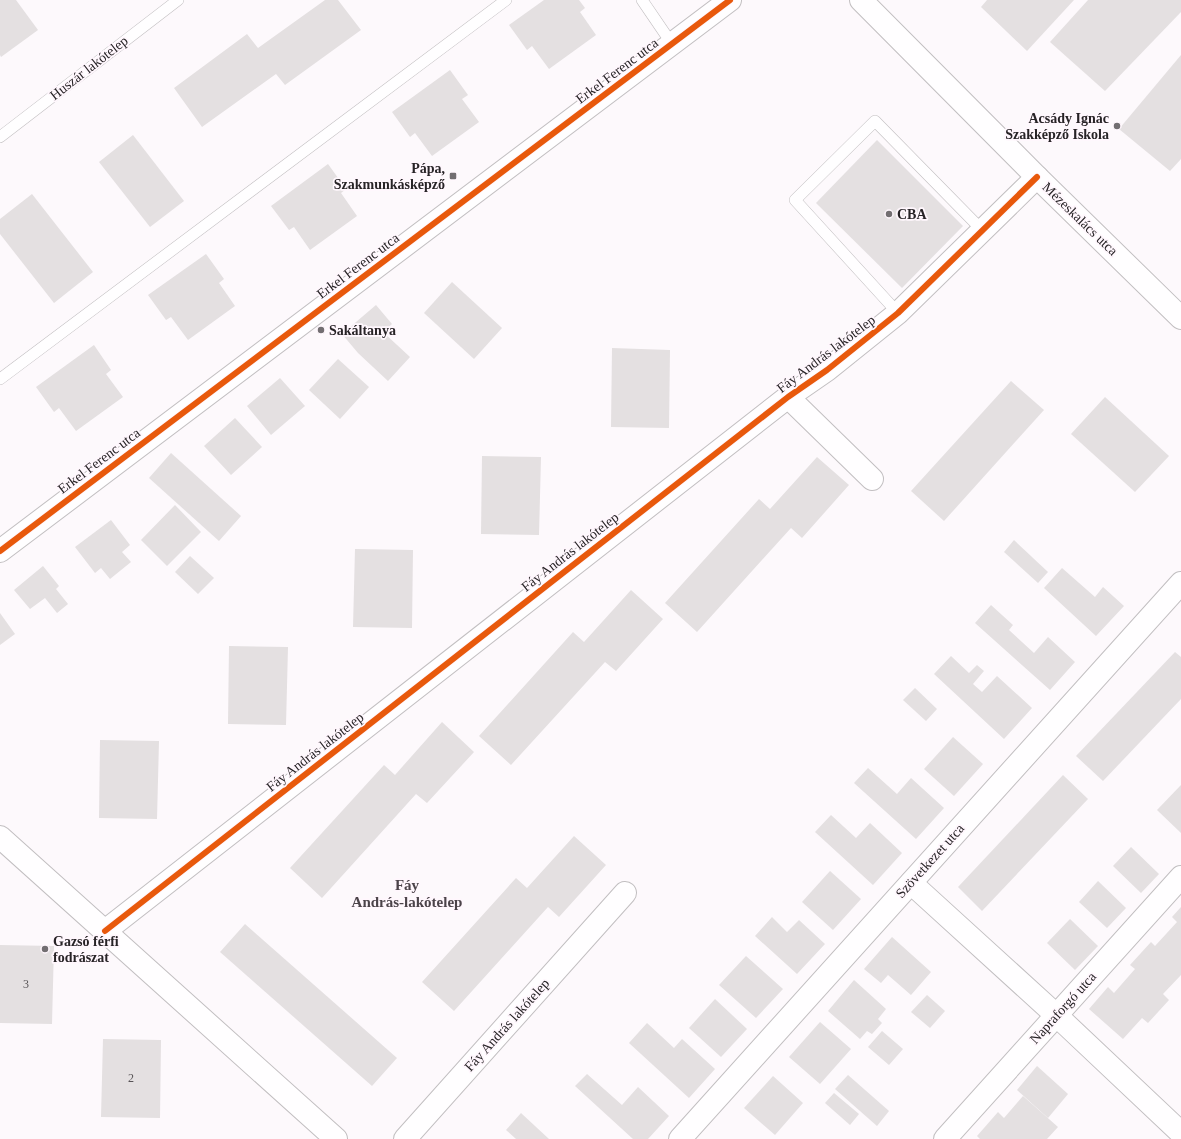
<svg xmlns="http://www.w3.org/2000/svg" width="1181" height="1139" viewBox="0 0 1181 1139" font-family="Georgia,serif">
<style>
.building{fill:#e4e0e1}
.lines{fill:none;stroke-linecap:round;stroke-linejoin:round}
.service-casing{stroke:#c2bfc1;stroke-width:12}
.minor-casing{stroke:#c2bfc1;stroke-width:24}
.service{stroke:#fffeff;stroke-width:11}
.minor{stroke:#fffeff;stroke-width:22}
.cycleway-casing{stroke:#fff7fd;stroke-width:8}
.cycleway{stroke:#e8590c;stroke-width:6}
.poi-dot{fill:#726e71;stroke:#fff7fd;stroke-width:1.5}
.labels{text-anchor:middle;dominant-baseline:central;stroke-width:3.5;stroke-linejoin:round;paint-order:stroke}
.number-label{font-size:12px;fill:#575356}
.street-label{font-size:14px;fill:#272326;stroke:#fff7fd}
.poi-label{font-size:14px;font-weight:bold;fill:#272326;stroke:#fff7fd;text-anchor:start}
.neighbourhood-label{font-size:15px;font-weight:bold;fill:#4b4349;stroke:#fff7fd}
</style>
<rect width="100%" height="100%" fill="#fdf9fc"/>
<g class="building">
<path d="M 0,0 L 16,0 L 38,30 L 1,57 L 0,55 Z"/>
<path d="M 325,0 L 338,0 L 361,30 L 285,85 L 276,74 L 202,127 L 174,88 L 247,34 L 258,48 Z"/>
<path d="M 544,0 L 579,0 L 585,8 L 580,12 L 596,35 L 549,69 L 532,46 L 527,50 L 509,25 Z"/>
<path d="M 987,0 L 1074,0 L 1027,51 L 981,7 Z"/>
<path d="M 1088,0 L 1181,0 L 1181,12 L 1105,91 L 1050,42 Z"/>
<path d="M 1181,55 L 1181,159 L 1170,171 L 1119,129 Z"/>
<path d="M 450,70 L 468,95 L 462,99 L 479,122 L 432,156 L 415,133 L 410,137 L 392,112 Z"/>
<path d="M 133,135 L 184,201 L 150,227 L 99,162 Z"/>
<path d="M 877,140 L 963,226 L 902,288 L 816,203 Z"/>
<path d="M 328,164 L 346,189 L 341,193 L 357,216 L 310,250 L 294,227 L 289,230 L 271,206 Z"/>
<path d="M 32,194 L 93,272 L 54,303 L 0,234 L 0,219 Z"/>
<path d="M 206,254 L 224,279 L 219,283 L 235,306 L 188,340 L 171,317 L 166,320 L 148,295 Z"/>
<path d="M 452,282 L 502,328 L 474,359 L 424,313 Z"/>
<path d="M 376,305 L 392,324 L 383,332 L 410,357 L 388,381 L 358,353 L 342,334 Z"/>
<path d="M 94,345 L 111,370 L 106,374 L 123,397 L 76,431 L 59,408 L 54,412 L 36,387 Z"/>
<path d="M 612,348 L 670,350 L 669,428 L 611,427 Z"/>
<path d="M 338,359 L 369,387 L 340,419 L 309,390 Z"/>
<path d="M 280,378 L 305,406 L 271,435 L 247,406 Z"/>
<path d="M 1011,381 L 1044,410 L 944,521 L 911,491 Z"/>
<path d="M 1105,397 L 1169,456 L 1135,492 L 1071,434 Z"/>
<path d="M 235,418 L 262,447 L 231,475 L 204,446 Z"/>
<path d="M 171,453 L 241,516 L 219,541 L 149,478 Z"/>
<path d="M 482,456 L 541,457 L 539,535 L 481,534 Z"/>
<path d="M 817,457 L 849,485 L 802,538 L 791,528 L 697,632 L 665,603 L 759,499 L 770,509 Z"/>
<path d="M 175,505 L 201,532 L 167,566 L 141,540 Z"/>
<path d="M 111,520 L 130,545 L 122,552 L 131,562 L 110,579 L 101,568 L 95,573 L 75,547 Z"/>
<path d="M 1014,540 L 1048,572 L 1038,583 L 1004,552 Z"/>
<path d="M 355,549 L 413,550 L 412,628 L 353,627 Z"/>
<path d="M 190,556 L 214,578 L 198,594 L 175,572 Z"/>
<path d="M 43,566 L 59,586 L 56,589 L 68,604 L 57,613 L 45,598 L 30,609 L 14,590 Z"/>
<path d="M 1062,568 L 1095,597 L 1103,587 L 1124,606 L 1096,636 L 1044,588 Z"/>
<path d="M 631,590 L 663,619 L 616,671 L 605,662 L 511,765 L 479,736 L 573,632 L 584,642 Z"/>
<path d="M 991,605 L 1013,625 L 1009,630 L 1034,653 L 1048,637 L 1075,662 L 1050,690 L 975,623 Z"/>
<path d="M 0,613 L 15,634 L 0,645 Z"/>
<path d="M 229,646 L 288,647 L 286,725 L 228,724 Z"/>
<path d="M 1175,652 L 1181,657 L 1181,699 L 1103,781 L 1076,756 Z"/>
<path d="M 951,656 L 969,673 L 977,665 L 984,671 L 973,684 L 982,692 L 997,676 L 1032,708 L 1004,739 L 934,674 Z"/>
<path d="M 915,688 L 937,709 L 926,721 L 903,700 Z"/>
<path d="M 442,722 L 474,752 L 427,803 L 416,794 L 322,898 L 290,868 L 384,765 L 395,775 Z"/>
<path d="M 953,737 L 983,764 L 954,796 L 924,769 Z"/>
<path d="M 100,740 L 159,741 L 157,819 L 99,818 Z"/>
<path d="M 868,768 L 897,794 L 911,778 L 944,808 L 916,839 L 854,783 Z"/>
<path d="M 1063,775 L 1088,799 L 982,911 L 958,887 Z"/>
<path d="M 1181,785 L 1181,833 L 1157,810 Z"/>
<path d="M 831,815 L 856,838 L 870,823 L 902,853 L 873,885 L 815,832 Z"/>
<path d="M 574,836 L 606,865 L 559,917 L 548,907 L 454,1011 L 422,982 L 516,878 L 527,888 Z"/>
<path d="M 1131,847 L 1159,874 L 1141,893 L 1113,866 Z"/>
<path d="M 830,871 L 861,899 L 833,930 L 802,902 Z"/>
<path d="M 1098,881 L 1126,908 L 1107,928 L 1079,902 Z"/>
<path d="M 1181,907 L 1181,975 L 1163,994 L 1169,1000 L 1148,1023 L 1142,1018 L 1123,1039 L 1089,1009 L 1108,987 L 1114,993 L 1135,969 L 1130,965 L 1151,942 L 1155,946 L 1177,922 L 1172,917 Z"/>
<path d="M 772,917 L 787,932 L 799,920 L 825,944 L 797,974 L 755,936 Z"/>
<path d="M 1070,919 L 1098,946 L 1075,970 L 1047,943 Z"/>
<path d="M 245,924 L 397,1058 L 372,1086 L 220,952 Z"/>
<path d="M 892,937 L 931,972 L 911,995 L 888,975 L 881,983 L 864,969 Z"/>
<path d="M 0,945 L 54,946 L 52,1024 L 0,1023 Z"/>
<path d="M 746,956 L 783,989 L 756,1018 L 719,985 Z"/>
<path d="M 854,980 L 886,1009 L 878,1019 L 882,1023 L 872,1034 L 867,1031 L 860,1039 L 828,1011 Z"/>
<path d="M 927,995 L 945,1011 L 930,1028 L 911,1012 Z"/>
<path d="M 715,999 L 747,1029 L 721,1057 L 689,1028 Z"/>
<path d="M 820,1022 L 851,1049 L 820,1084 L 789,1057 Z"/>
<path d="M 647,1023 L 674,1048 L 682,1039 L 715,1069 L 689,1098 L 629,1043 Z"/>
<path d="M 882,1031 L 903,1049 L 889,1065 L 868,1047 Z"/>
<path d="M 103,1039 L 161,1040 L 160,1118 L 101,1117 Z"/>
<path d="M 1037,1066 L 1068,1094 L 1048,1118 L 1017,1090 Z"/>
<path d="M 587,1074 L 622,1105 L 638,1087 L 669,1116 L 648,1139 L 633,1139 L 575,1086 Z"/>
<path d="M 848,1075 L 889,1111 L 877,1126 L 835,1089 Z"/>
<path d="M 773,1076 L 803,1103 L 775,1135 L 744,1108 Z"/>
<path d="M 834,1093 L 859,1114 L 850,1125 L 825,1103 Z"/>
<path d="M 1023,1096 L 1058,1127 L 1047,1139 L 980,1139 L 977,1136 L 998,1112 L 1004,1118 Z"/>
<path d="M 521,1113 L 549,1139 L 516,1139 L 506,1130 Z"/>
</g>
<g class="lines">
<g class="service-casing">
<g id="service">
<path d="M 642,0 L 672,44"/>
<path d="M 0,137 L 178,0"/>
<path d="M 898,313 L 795,200 L 875,121 L 983,231"/>
<path d="M 0,379 L 506,0"/>
</g>
</g>
<g class="minor-casing">
<g id="minor">
<path d="M 861,0 L 1037,177 L 1181,318"/>
<path d="M 788,397 L 872,479"/>
<path d="M 0,551 L 730,0"/>
<path d="M 0,837 L 336,1139"/>
<path d="M 911,883 L 1056,1015 L 1181,1133"/>
<path d="M 105,931 L 788,397 L 827,370 L 898,313 L 1037,177"/>
<path d="M 405,1139 L 625,893"/>
<path d="M 680,1139 L 1181,583"/>
<path d="M 945,1139 L 1181,877"/>
</g>
</g>
<use href="#service" class="service"/>
<use href="#minor" class="minor"/>
<g class="cycleway-casing">
<g id="cycleway">
<path d="M 0,551 L 730,0"/>
<path d="M 105,931 L 788,397 L 827,370 L 898,313 L 1037,177"/>
</g>
</g>
<use href="#cycleway" class="cycleway"/>
</g>
<g class="poi-dot">
<circle cx="1117" cy="126" r="4"/>
<rect x="449" y="172" width="8" height="8" rx="2"/>
<circle cx="889" cy="214" r="4"/>
<circle cx="321" cy="330" r="4"/>
<circle cx="45" cy="949" r="4"/>
</g>
<g class="labels">
<g class="number-label">
<text x="26" y="984">3</text>
<text x="131" y="1078">2</text>
</g>
<g class="street-label">
<text transform="translate(89 68) rotate(-38)">Huszár lakótelep</text>
<text transform="translate(617 71) rotate(-37)">Erkel Ferenc utca</text>
<text transform="translate(1080 219) rotate(44)">Mézeskalács utca</text>
<text transform="translate(358 266) rotate(-37)">Erkel Ferenc utca</text>
<text transform="translate(826 354) rotate(-37)">Fáy András lakótelep</text>
<text transform="translate(99 461) rotate(-37)">Erkel Ferenc utca</text>
<text transform="translate(570 552) rotate(-38)">Fáy András lakótelep</text>
<text transform="translate(315 752) rotate(-38)">Fáy András lakótelep</text>
<text transform="translate(930 861) rotate(-48)">Szövetkezet utca</text>
<text transform="translate(1063 1008) rotate(-48)">Napraforgó utca</text>
<text transform="translate(507 1025) rotate(-48)">Fáy András lakótelep</text>
</g>
<g class="poi-label">
<text x="1109" y="118" text-anchor="end">Acsády Ignác<tspan x="1109" dy="16">Szakképző Iskola</tspan></text>
<text x="445" y="168" text-anchor="end">Pápa,<tspan x="445" dy="16">Szakmunkásképző</tspan></text>
<text x="897" y="214">CBA</text>
<text x="329" y="330">Sakáltanya</text>
<text x="53" y="941">Gazsó férfi<tspan x="53" dy="16">fodrászat</tspan></text>
</g>
<g class="neighbourhood-label">
<text x="407" y="885">Fáy<tspan x="407" dy="17">András-lakótelep</tspan></text>
</g>
</g>
</svg>
